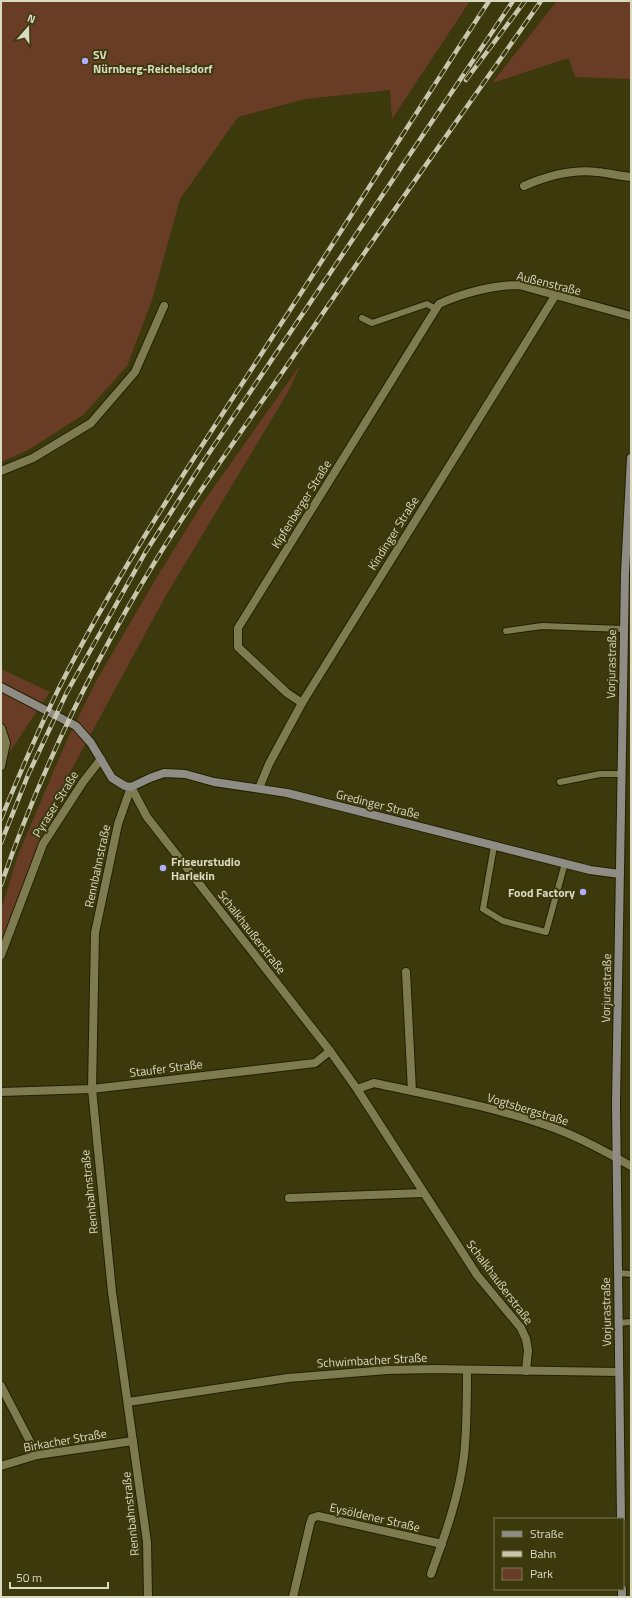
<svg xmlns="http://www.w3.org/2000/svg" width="632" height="1598" viewBox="0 0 632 1598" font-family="'Titillium Web',sans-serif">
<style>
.green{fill:#693c26}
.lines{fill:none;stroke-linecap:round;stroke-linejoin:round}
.service-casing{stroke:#222001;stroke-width:8}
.minor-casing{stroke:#222001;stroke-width:10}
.secondary-casing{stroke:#222001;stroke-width:10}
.service{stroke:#7d7b4f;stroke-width:6}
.minor{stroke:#7d7b4f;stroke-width:8}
.secondary{stroke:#8e8c84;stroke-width:8}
.rail-casing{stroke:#c8c7ad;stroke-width:4.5}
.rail{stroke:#3c390d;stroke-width:3;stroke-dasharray:9;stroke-linecap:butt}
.poi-dot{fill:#b1adfa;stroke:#3c390d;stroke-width:1.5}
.labels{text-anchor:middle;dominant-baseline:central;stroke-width:4;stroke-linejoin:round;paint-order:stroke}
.poi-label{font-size:12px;font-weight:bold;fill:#dad9c2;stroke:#3c390d;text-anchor:start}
.street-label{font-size:12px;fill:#dad9c2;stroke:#3c390d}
</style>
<rect width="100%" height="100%" fill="#3c390d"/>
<g class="green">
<path d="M 1,1 L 470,1 L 392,119 L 390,90 L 305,99 L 238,117 L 180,199 L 152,300 L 127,366 L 83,415 L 28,450 L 1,462 Z"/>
<path d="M 557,1 L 631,1 L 631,79 L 575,77 L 569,58 L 492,83 Z"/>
<path d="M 301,364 L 288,392 L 165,597 L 52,806 L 1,958 L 1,910 L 18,855 L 67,740 L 95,683 L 154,582 L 202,504 Z"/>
<path d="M 1,669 L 50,692 L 9,753 L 1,774 Z"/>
</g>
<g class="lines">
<g class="service-casing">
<g id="service">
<path d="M 362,318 L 372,323 L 427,304 L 436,309"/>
<path d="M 506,631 L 542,626 L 623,629"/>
<path d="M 560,782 L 600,774 L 621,774"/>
<path d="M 494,846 L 483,909 L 503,921 L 546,932 L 565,863"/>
<path d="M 618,1273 L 631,1274"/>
<path d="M 618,1323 L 631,1322"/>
</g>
</g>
<g class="minor-casing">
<g id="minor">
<path d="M 524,186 C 547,176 572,169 597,172 C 608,173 620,176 631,177"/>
<path d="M 1,471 L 33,458 L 91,423 L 135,372 L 164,306"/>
<path d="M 302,703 L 287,693 L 238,647 L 238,628 L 439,304 C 462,293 494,285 519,285 L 631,316"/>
<path d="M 1,728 L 6,743 L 1,766"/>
<path d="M 131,787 L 118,824 L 95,933 L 92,1089 L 112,1292 L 147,1542 L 148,1597"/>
<path d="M 131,787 L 147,817 L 330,1051 L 357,1089 L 477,1275 L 521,1328 L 526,1339 L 528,1350 L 526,1371"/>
<path d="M 259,788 L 269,764 L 302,703 L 555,296"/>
<path d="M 1,955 L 43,844 L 83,782 L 101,759"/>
<path d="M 406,972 L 412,1091"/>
<path d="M 357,1089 L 374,1083 C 434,1096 496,1107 554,1128 C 581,1138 606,1152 631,1166"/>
<path d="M 1,1092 L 92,1089 L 315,1063 L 330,1051"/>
<path d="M 289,1198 L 423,1193"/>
<path d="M 1,1386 L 37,1455"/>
<path d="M 128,1402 L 288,1378 L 387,1370 L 434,1369 L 619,1372"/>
<path d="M 1,1466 L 37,1455 L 133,1441"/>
<path d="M 431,1574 C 445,1535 459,1497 464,1456 C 467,1428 467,1398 467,1370"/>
<path d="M 293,1597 L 310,1524 L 312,1518 L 318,1516 L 442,1544"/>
</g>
</g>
<g class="secondary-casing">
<g id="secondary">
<path d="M 1,687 L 76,726 L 91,743 L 112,778 L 125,786 L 131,787 L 150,778 L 164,773 L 185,774 L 214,782 L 287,793 L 590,870 L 620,874"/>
<path d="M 621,1519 L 616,1104 L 625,573 L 631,458"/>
<path d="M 622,1589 L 622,1597"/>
</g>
</g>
<use href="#service" class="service"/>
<use href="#minor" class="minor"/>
<use href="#secondary" class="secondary"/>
<g class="rail-casing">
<g id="rail">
<path d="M 466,80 L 525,1"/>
<path d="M 1,819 C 19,775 38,731 59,688 C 121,565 199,451 273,336 C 346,225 416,112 489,1"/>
<path d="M 1,843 L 28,775 L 67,692 L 145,553 L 205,459 L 513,1"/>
<path d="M 1,885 C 40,772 93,663 156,560 C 203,483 257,410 308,335 C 384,223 463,113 541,1"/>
</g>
</g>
<use href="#rail" class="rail"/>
</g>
<g class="poi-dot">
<circle cx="85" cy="61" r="4"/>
<circle cx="163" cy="868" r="4"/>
<circle cx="583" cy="892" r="4"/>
</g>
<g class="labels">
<g class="poi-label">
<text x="93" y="54">SV<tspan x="93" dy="14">Nürnberg-Reichelsdorf</tspan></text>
<text x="171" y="861">Friseurstudio<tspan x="171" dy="14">Harlekin</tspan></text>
<text x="575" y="892" text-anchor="end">Food Factory</text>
</g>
<g class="street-label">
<text transform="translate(549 283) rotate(14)">Außenstraße</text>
<text transform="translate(301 504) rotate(-58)">Kipfenberger Straße</text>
<text transform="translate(393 533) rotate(-58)">Kindinger Straße</text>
<text transform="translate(611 664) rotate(-89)">Vorjurastraße</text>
<text transform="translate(55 804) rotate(-58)">Pyraser Straße</text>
<text transform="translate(378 804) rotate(14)">Gredinger Straße</text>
<text transform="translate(97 866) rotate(-78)">Rennbahnstraße</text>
<text transform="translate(252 932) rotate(52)">Schalkhaußerstraße</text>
<text transform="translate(606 988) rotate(-89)">Vorjurastraße</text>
<text transform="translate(166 1068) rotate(-7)">Staufer Straße</text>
<text transform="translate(528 1109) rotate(17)">Vogtsbergstraße</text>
<text transform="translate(89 1192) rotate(-96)">Rennbahnstraße</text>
<text transform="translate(500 1282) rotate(53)">Schalkhaußerstraße</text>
<text transform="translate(606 1312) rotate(-91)">Vorjurastraße</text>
<text transform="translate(372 1360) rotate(-3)">Schwimbacher Straße</text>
<text transform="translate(65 1440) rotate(-10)">Birkacher Straße</text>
<text transform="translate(130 1514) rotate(-96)">Rennbahnstraße</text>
<text transform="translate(375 1517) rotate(13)">Eysöldener Straße</text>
</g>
</g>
<rect width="632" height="1598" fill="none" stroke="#dad9c2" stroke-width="4"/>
<rect x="494" y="1518" width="130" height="72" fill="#3c390d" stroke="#7b7955"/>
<rect x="502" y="1531" width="20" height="6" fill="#8e8c84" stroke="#7b7955"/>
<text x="530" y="1538" font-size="12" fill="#dad9c2">Straße</text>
<rect x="502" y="1551" width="20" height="6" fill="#c8c7ad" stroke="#7b7955"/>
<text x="530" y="1558" font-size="12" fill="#dad9c2">Bahn</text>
<rect x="502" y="1568" width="20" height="12" fill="#693c26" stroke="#7b7955"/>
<text x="530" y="1578" font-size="12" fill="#dad9c2">Park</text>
<g transform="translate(28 28) rotate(20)" stroke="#3c390d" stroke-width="3" paint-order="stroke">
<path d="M0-3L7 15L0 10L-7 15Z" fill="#dad9c2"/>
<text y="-6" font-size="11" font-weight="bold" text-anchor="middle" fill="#dad9c2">N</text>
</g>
<path d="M10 1582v6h98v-6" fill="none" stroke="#dad9c2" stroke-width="2"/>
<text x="16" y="1582" font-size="12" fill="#dad9c2" stroke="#3c390d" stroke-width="3" paint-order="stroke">50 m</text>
</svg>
